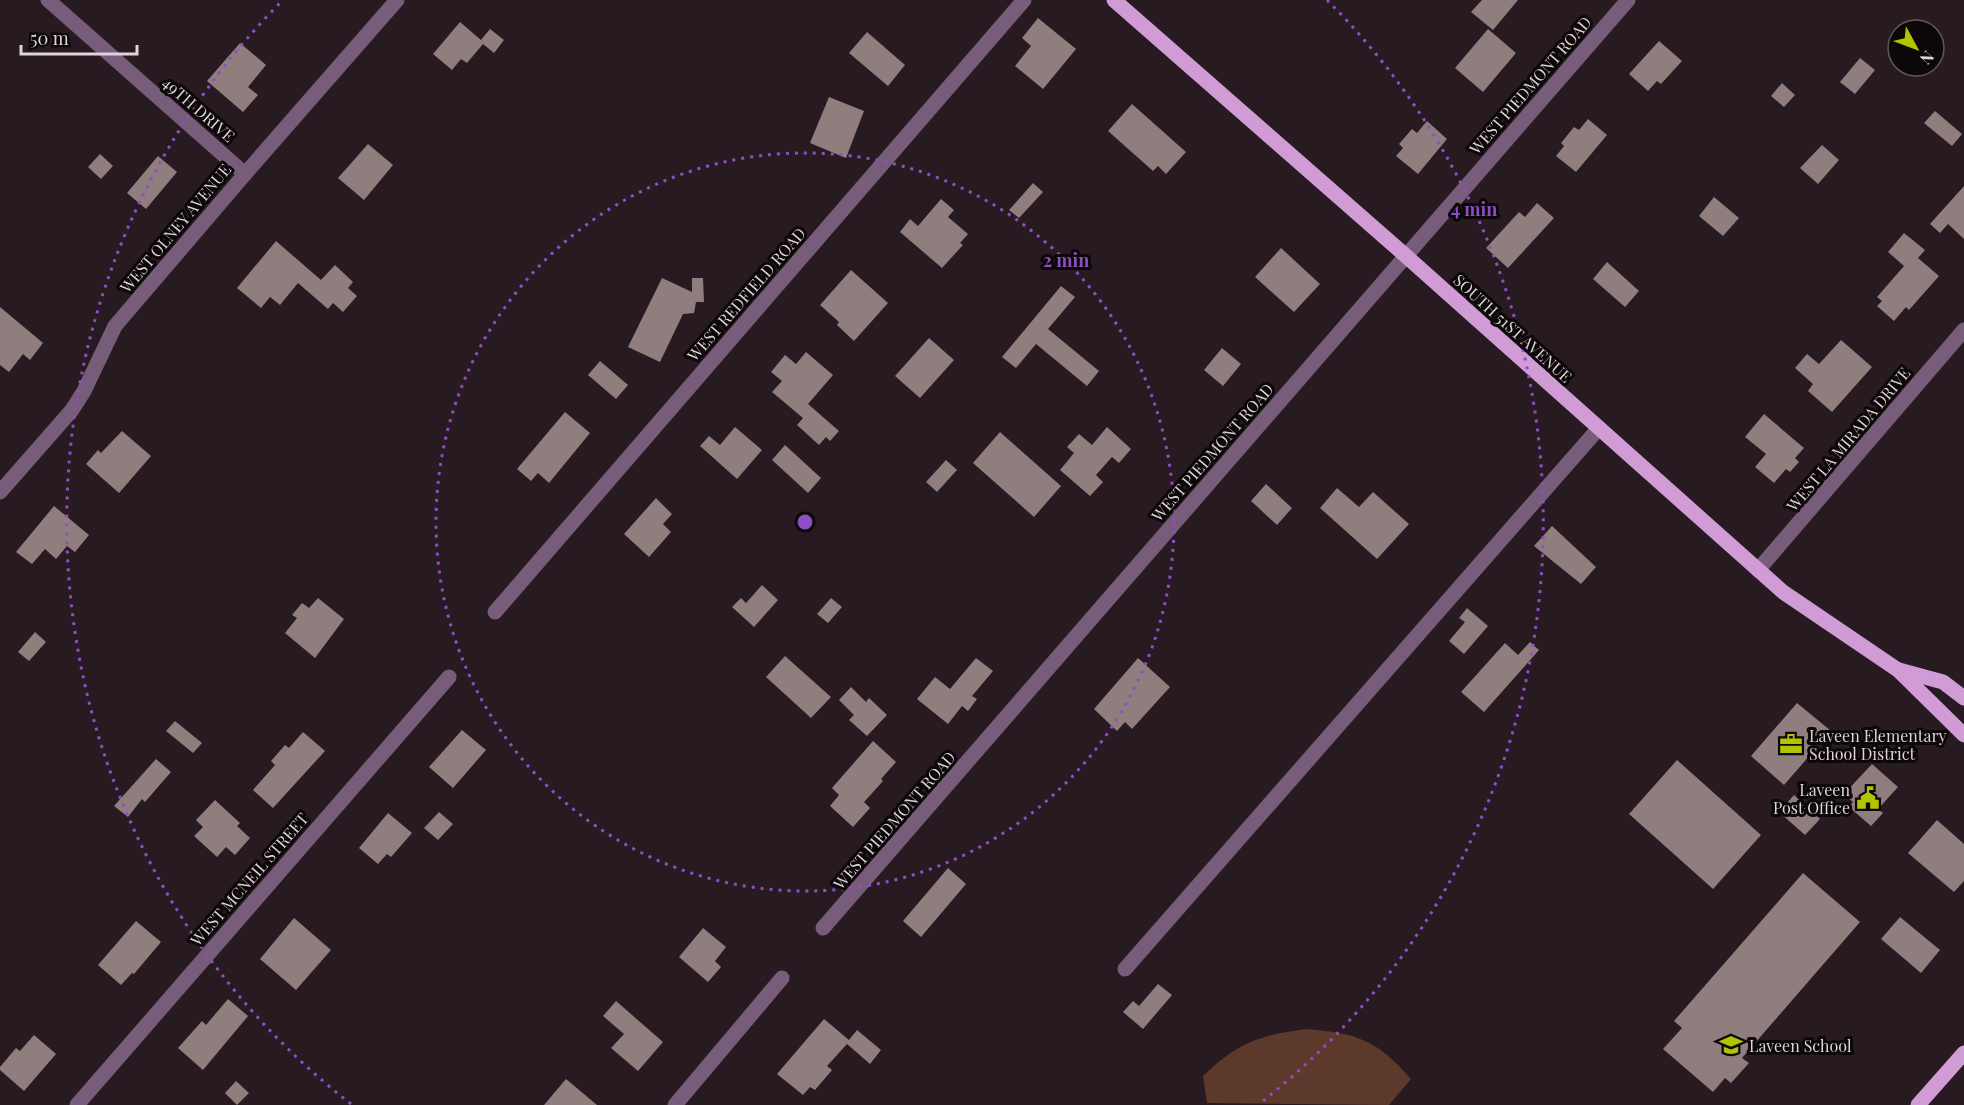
<svg xmlns="http://www.w3.org/2000/svg" width="1964" height="1105" viewBox="0 0 1964 1105" font-family="'Playfair Display',serif">
<style>
.green{fill:#5d392c}
.building{fill:#907e7f}
.lines{fill:none;stroke-linecap:round;stroke-linejoin:round}
.minor{stroke:#775d79;stroke-width:15}
.major{stroke:#d19cd6;stroke-width:15}
.ring{fill:none;stroke:#8f4ec4;stroke-width:3;stroke-dasharray:3 6}
.labels{text-anchor:middle;dominant-baseline:central;stroke-width:6;stroke-linejoin:round;paint-order:stroke}
.street-label{font-size:16px;fill:#ded5d9;stroke:#0c0709}
.poi-label{font-size:16px;fill:#ded5d9;stroke:#0c0709;text-anchor:start}
.centre{fill:#8f4ec4;stroke:#0c0709;stroke-width:3}
.ring-label{font-size:18px;text-anchor:middle;font-weight:bold;fill:#8f4ec4;stroke:#0c0709;stroke-width:6;stroke-linejoin:round;paint-order:stroke}
</style>
<rect width="100%" height="100%" fill="#271a20"/>
<path class="green" d="M 1306,1029 C 1357,1033 1377,1040 1411,1079 L 1389,1105 L 1207,1103 L 1203,1076 C 1237,1043 1260,1035 1306,1029 Z"/>
<g class="building">
<path d="M 1482,0 L 1518,0 L 1493,30 L 1471,12 Z"/>
<path d="M 1038,18 L 1076,49 L 1043,89 L 1015,66 L 1031,46 L 1022,38 Z"/>
<path d="M 460,22 L 481,40 L 490,29 L 504,40 L 494,53 L 483,44 L 467,63 L 461,59 L 452,70 L 433,54 Z"/>
<path d="M 1488,29 L 1516,53 L 1483,92 L 1455,68 Z"/>
<path d="M 867,32 L 905,65 L 888,86 L 849,53 Z"/>
<path d="M 1659,41 L 1682,61 L 1661,84 L 1657,81 L 1648,91 L 1629,74 Z"/>
<path d="M 240,43 L 266,65 L 248,87 L 258,95 L 243,112 L 207,81 Z"/>
<path d="M 1860,58 L 1875,70 L 1855,94 L 1840,82 Z"/>
<path d="M 1782,83 L 1795,95 L 1784,107 L 1771,96 Z"/>
<path d="M 829,97 L 864,111 L 846,158 L 810,143 Z"/>
<path d="M 1132,104 L 1186,152 L 1166,174 L 1158,166 L 1153,171 L 1108,131 Z"/>
<path d="M 1935,111 L 1962,134 L 1952,146 L 1924,123 Z"/>
<path d="M 1588,119 L 1607,135 L 1576,172 L 1556,156 L 1564,146 L 1561,143 L 1574,127 L 1579,130 Z"/>
<path d="M 1427,121 L 1447,139 L 1418,174 L 1396,156 L 1403,148 L 1399,144 L 1412,129 L 1417,133 Z"/>
<path d="M 368,144 L 393,165 L 364,200 L 338,178 Z"/>
<path d="M 1822,145 L 1839,160 L 1818,184 L 1800,168 Z"/>
<path d="M 100,154 L 113,166 L 101,179 L 88,167 Z"/>
<path d="M 158,156 L 177,172 L 146,209 L 127,193 Z"/>
<path d="M 1033,183 L 1043,192 L 1019,218 L 1009,210 Z"/>
<path d="M 1964,186 L 1964,239 L 1948,224 L 1940,233 L 1930,224 Z"/>
<path d="M 1714,197 L 1739,218 L 1723,236 L 1699,216 Z"/>
<path d="M 941,199 L 954,210 L 948,217 L 968,234 L 960,243 L 963,245 L 942,268 L 900,232 L 910,219 L 918,226 Z"/>
<path d="M 1537,203 L 1554,218 L 1508,268 L 1486,248 L 1519,212 L 1525,217 Z"/>
<path d="M 1904,233 L 1925,250 L 1918,258 L 1939,276 L 1909,310 L 1906,307 L 1894,321 L 1877,306 L 1882,301 L 1877,297 L 1904,266 L 1888,252 Z"/>
<path d="M 276,241 L 321,280 L 335,265 L 353,282 L 348,288 L 357,296 L 343,312 L 333,303 L 328,309 L 298,283 L 280,305 L 270,297 L 261,308 L 237,288 Z"/>
<path d="M 1281,248 L 1320,284 L 1294,312 L 1255,277 Z"/>
<path d="M 1607,262 L 1639,291 L 1625,307 L 1593,279 Z"/>
<path d="M 851,270 L 888,303 L 854,341 L 837,325 L 839,322 L 820,305 Z"/>
<path d="M 662,278 L 692,292 L 692,278 L 703,278 L 704,302 L 696,302 L 694,313 L 683,314 L 660,362 L 628,347 Z"/>
<path d="M 1061,286 L 1075,297 L 1048,329 L 1099,371 L 1087,386 L 1036,344 L 1016,368 L 1002,357 Z"/>
<path d="M 0,307 L 43,343 L 30,360 L 23,354 L 9,372 L 0,365 Z"/>
<path d="M 929,338 L 954,360 L 920,398 L 895,376 Z"/>
<path d="M 1841,340 L 1872,367 L 1832,412 L 1808,391 L 1813,384 L 1795,368 L 1807,354 L 1819,364 Z"/>
<path d="M 1222,348 L 1241,364 L 1223,386 L 1204,370 Z"/>
<path d="M 806,352 L 833,375 L 808,404 L 839,431 L 830,441 L 826,437 L 819,445 L 797,425 L 803,418 L 772,392 L 782,381 L 771,372 L 785,355 L 796,364 Z"/>
<path d="M 600,361 L 628,385 L 616,399 L 588,375 Z"/>
<path d="M 565,412 L 590,433 L 549,483 L 538,473 L 531,481 L 517,469 Z"/>
<path d="M 1764,414 L 1804,448 L 1795,458 L 1799,462 L 1790,472 L 1786,469 L 1774,483 L 1755,467 L 1766,454 L 1745,437 Z"/>
<path d="M 735,427 L 762,450 L 737,479 L 700,446 L 709,436 L 720,445 Z"/>
<path d="M 1107,427 L 1131,449 L 1119,463 L 1112,457 L 1096,475 L 1103,482 L 1090,496 L 1060,470 L 1074,453 L 1067,447 L 1079,434 L 1092,445 Z"/>
<path d="M 122,431 L 151,456 L 119,493 L 86,464 L 98,450 L 101,453 Z"/>
<path d="M 1000,432 L 1061,486 L 1034,517 L 973,463 Z"/>
<path d="M 785,445 L 821,478 L 808,493 L 772,460 Z"/>
<path d="M 946,460 L 957,470 L 937,492 L 926,482 Z"/>
<path d="M 1266,484 L 1292,508 L 1277,525 L 1251,501 Z"/>
<path d="M 1337,488 L 1359,507 L 1373,492 L 1409,524 L 1377,559 L 1320,508 Z"/>
<path d="M 656,498 L 672,514 L 663,524 L 671,532 L 649,557 L 624,534 Z"/>
<path d="M 54,506 L 89,535 L 75,552 L 67,546 L 56,559 L 45,549 L 32,564 L 16,552 Z"/>
<path d="M 1552,526 L 1596,567 L 1581,584 L 1534,546 Z"/>
<path d="M 762,585 L 778,600 L 754,627 L 732,607 L 741,598 L 746,603 Z"/>
<path d="M 318,598 L 344,619 L 315,658 L 285,633 L 297,618 L 292,615 L 302,603 L 309,608 Z"/>
<path d="M 831,598 L 842,607 L 828,623 L 817,614 Z"/>
<path d="M 1467,608 L 1488,626 L 1464,654 L 1449,641 L 1465,622 L 1459,618 Z"/>
<path d="M 35,632 L 46,642 L 29,661 L 18,652 Z"/>
<path d="M 1530,642 L 1539,650 L 1484,712 L 1461,692 L 1505,643 L 1518,655 Z"/>
<path d="M 785,656 L 831,697 L 811,718 L 766,677 Z"/>
<path d="M 976,658 L 993,671 L 972,696 L 977,699 L 968,711 L 962,706 L 948,724 L 917,699 L 935,677 L 950,689 Z"/>
<path d="M 1138,658 L 1170,687 L 1132,729 L 1125,722 L 1117,731 L 1094,709 Z"/>
<path d="M 851,687 L 866,702 L 869,698 L 887,715 L 867,736 L 849,720 L 854,715 L 839,700 Z"/>
<path d="M 1797,703 L 1831,731 L 1784,785 L 1751,756 Z"/>
<path d="M 175,721 L 202,743 L 193,753 L 166,731 Z"/>
<path d="M 462,730 L 486,750 L 453,788 L 429,767 Z"/>
<path d="M 303,732 L 325,751 L 273,808 L 253,790 L 275,765 L 271,761 L 285,745 L 289,748 Z"/>
<path d="M 873,741 L 896,762 L 881,779 L 883,781 L 864,802 L 870,808 L 853,827 L 830,806 L 839,795 L 832,788 Z"/>
<path d="M 156,759 L 171,772 L 145,802 L 142,799 L 128,817 L 114,806 Z"/>
<path d="M 1677,760 L 1761,835 L 1713,889 L 1629,814 Z"/>
<path d="M 1872,764 L 1898,787 L 1878,809 L 1883,813 L 1871,826 L 1849,807 L 1853,802 L 1844,794 Z"/>
<path d="M 1794,795 L 1820,819 L 1805,835 L 1779,812 Z"/>
<path d="M 215,800 L 240,823 L 237,826 L 250,838 L 235,855 L 226,847 L 217,857 L 194,836 L 203,827 L 196,820 Z"/>
<path d="M 439,812 L 453,824 L 438,840 L 424,828 Z"/>
<path d="M 388,813 L 412,833 L 391,857 L 387,854 L 378,864 L 359,848 Z"/>
<path d="M 1937,820 L 1964,844 L 1964,881 L 1954,892 L 1908,853 Z"/>
<path d="M 948,868 L 966,884 L 921,937 L 903,921 Z"/>
<path d="M 1803,873 L 1860,922 L 1742,1058 L 1749,1063 L 1731,1083 L 1725,1078 L 1713,1092 L 1663,1049 L 1682,1028 L 1674,1021 Z"/>
<path d="M 1900,917 L 1940,950 L 1921,973 L 1881,939 Z"/>
<path d="M 294,918 L 331,950 L 296,990 L 260,959 Z"/>
<path d="M 136,921 L 161,942 L 134,974 L 132,973 L 121,985 L 98,965 Z"/>
<path d="M 703,928 L 726,947 L 715,961 L 721,967 L 708,982 L 679,957 Z"/>
<path d="M 1158,984 L 1172,995 L 1143,1029 L 1123,1012 L 1133,1001 L 1139,1006 Z"/>
<path d="M 228,999 L 248,1016 L 203,1070 L 178,1048 L 202,1021 L 206,1025 Z"/>
<path d="M 616,1001 L 663,1042 L 638,1071 L 611,1048 L 624,1034 L 603,1016 Z"/>
<path d="M 824,1019 L 849,1040 L 857,1030 L 881,1050 L 870,1064 L 847,1044 L 827,1066 L 832,1070 L 815,1090 L 810,1087 L 803,1095 L 777,1074 Z"/>
<path d="M 34,1035 L 56,1054 L 24,1091 L 0,1070 L 0,1067 L 16,1048 L 20,1051 Z"/>
<path d="M 566,1079 L 597,1105 L 544,1105 Z"/>
<path d="M 236,1081 L 249,1093 L 237,1105 L 225,1093 Z"/>
</g>
<g class="lines">
<g class="minor">
<path d="M 48,0 L 245,174"/>
<path d="M 0,492 L 72,410 L 84,391 L 115,326 L 245,174 L 397,0"/>
<path d="M 1758,570 L 1964,330"/>
<path d="M 495,612 L 1024,0"/>
<path d="M 823,928 L 1628,0"/>
<path d="M 1125,969 L 1599,428"/>
<path d="M 77,1105 L 449,677"/>
<path d="M 675,1105 L 782,978"/>
</g>
<g class="major">
<path d="M 1114,0 L 1406,256 L 1783,592 L 1898,670 L 1964,735"/>
<path d="M 1899,670 L 1943,682 L 1964,698"/>
<path d="M 1918,1105 L 1964,1053"/>
</g>
</g>
<g class="ring">
<circle cx="805" cy="522" r="369"/>
<path d="M351 1104A738 738 0 0 1 283 0M1327 0A738 738 0 0 1 1259 1104"/>
</g>
<defs>
<g id="office-bare" transform="scale(1.8)"><path d="M-6-3h4V-5.5h4V-3h4V5H-6ZM-1-4.5V-3h2v-1.5ZM-6 0V1H6V0Z" fill="#b0c500" stroke="#0c0709" stroke-width="2.5" paint-order="stroke"/></g>
<g id="civic-bare" transform="scale(1.8)"><path d="M-.6-6.5H3V-4.5H.6V-3L4-1V1h2V6H-6V1h2V-1L-.6-3ZM-1.2 2.5V6h2.4V2.5Z" fill="#b0c500" stroke="#0c0709" stroke-width="2.5" paint-order="stroke"/></g>
<g id="school-bare" transform="scale(1.8)"><path d="M0-5L7-2L0 1L-7-2ZM-4 1L0 2.5L4 1V4Q0 6-4 4Z" fill="#b0c500" stroke="#0c0709" stroke-width="2.5" paint-order="stroke"/></g>
</defs>
<g fill-rule="evenodd">
<use href="#office-bare" x="1791" y="744"/>
<use href="#civic-bare" x="1868" y="798"/>
<use href="#school-bare" x="1731" y="1045"/>
</g>
<g class="labels">
<g class="street-label">
<text transform="translate(1530 85) rotate(-49)">WEST PIEDMONT ROAD</text>
<text transform="translate(199 109) rotate(41)">49TH DRIVE</text>
<text transform="translate(175 228) rotate(-50)">WEST OLNEY AVENUE</text>
<text transform="translate(746 294) rotate(-49)">WEST REDFIELD ROAD</text>
<text transform="translate(1513 328) rotate(42)">SOUTH 51ST AVENUE</text>
<text transform="translate(1848 439) rotate(-50)">WEST LA MIRADA DRIVE</text>
<text transform="translate(1212 452) rotate(-49)">WEST PIEDMONT ROAD</text>
<text transform="translate(894 820) rotate(-49)">WEST PIEDMONT ROAD</text>
<text transform="translate(249 879) rotate(-49)">WEST MCNEIL STREET</text>
</g>
<g class="poi-label">
<text x="1809" y="735">Laveen Elementary<tspan x="1809" dy="18">School District</tspan></text>
<text x="1850" y="789" text-anchor="end">Laveen<tspan x="1850" dy="18">Post Office</tspan></text>
<text x="1749" y="1045">Laveen School</text>
</g>
</g>
<circle cx="805" cy="522" r="9" class="centre"/>
<g class="ring-label">
<text x="1474" y="216">4 min</text>
<text x="1066" y="267">2 min</text>
</g>
<g transform="translate(1916 48) rotate(131)"><circle r="28" fill="#0c0709" stroke="#60595c" stroke-width="1.5"/>
<path d="M0-4.5L10 22L0 15L-10 22Z" fill="#b0c500"/>
<text y="-9" font-size="16" font-weight="bold" text-anchor="middle" fill="#ded5d9">N</text>
</g>
<path d="M21 45v9h116v-9" fill="none" stroke="#ded5d9" stroke-width="3"/>
<text x="30" y="45" font-size="18" fill="#ded5d9" stroke="#0c0709" stroke-width="4.5" paint-order="stroke">50 m</text>
</svg>
